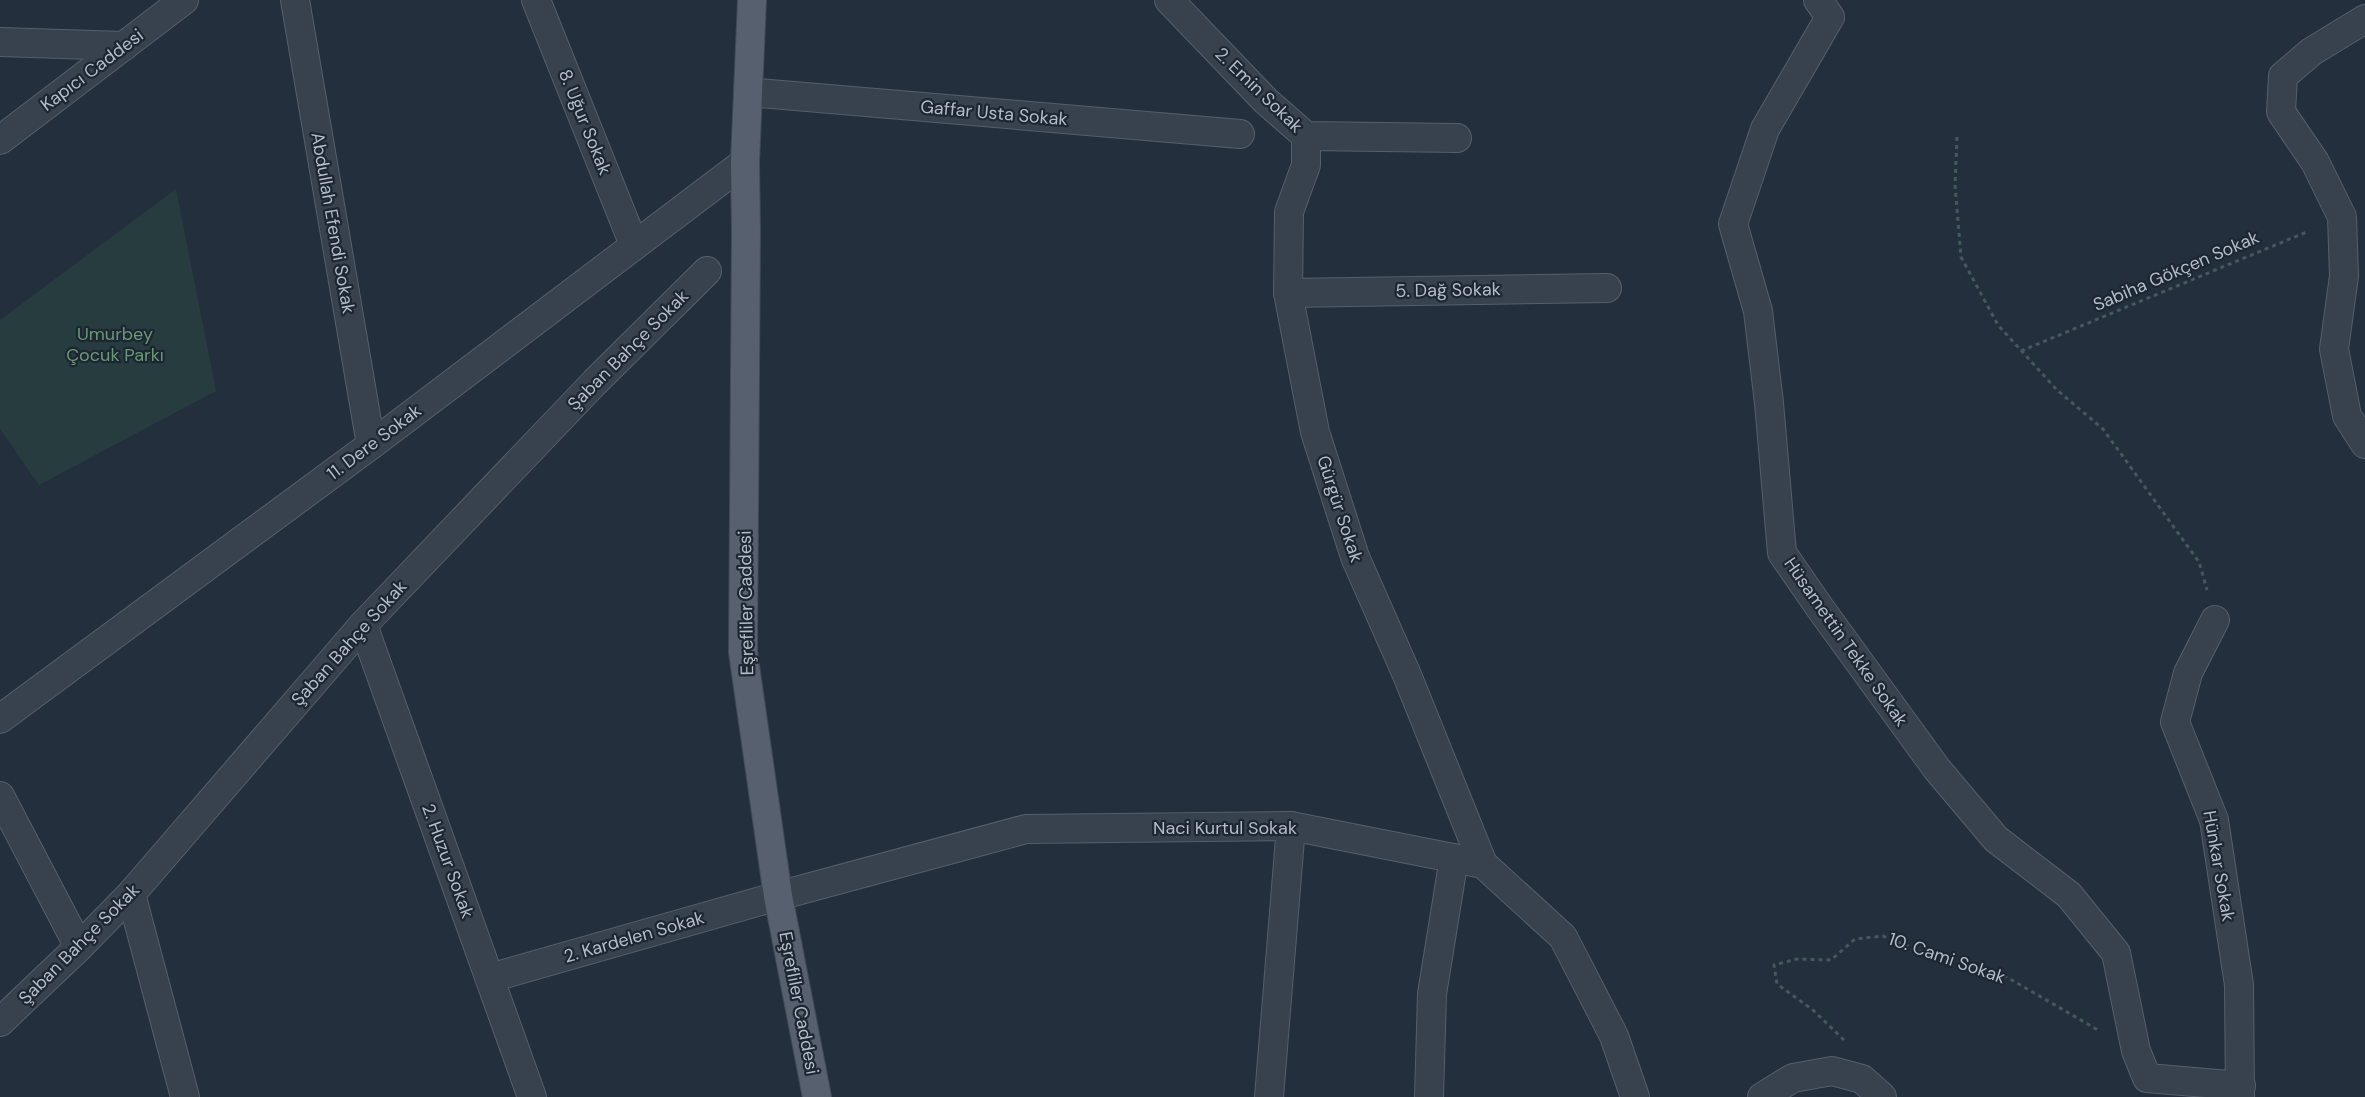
<svg xmlns="http://www.w3.org/2000/svg" width="2365" height="1097" viewBox="0 0 2365 1097" font-family="'DM Sans',sans-serif">
<style>
.green{fill:#263c3f}
.lines{fill:none;stroke-linecap:round;stroke-linejoin:round}
.minor-casing{stroke:#565f6c;stroke-width:30}
.major-casing{stroke:#414a57;stroke-width:30}
.path{stroke:#44595c;stroke-width:3;stroke-dasharray:4 4;stroke-linecap:butt}
.minor{stroke:#38414e;stroke-width:28}
.major{stroke:#56606e;stroke-width:28}
.labels{text-anchor:middle;dominant-baseline:central;stroke-width:4.5;stroke-linejoin:round;paint-order:stroke}
.street-label{font-size:18px;fill:#b4bcc9;stroke:#1d2633}
.park-label{font-size:18px;fill:#6b9a76;stroke:#1d2633}
</style>
<rect width="100%" height="100%" fill="#242f3e"/>
<path class="green" d="M 176,189 L 216,391 L 39,485 L 0,429 L 0,320 Z"/>
<g class="lines">
<g class="minor-casing">
<g id="minor">
<path d="M 295,0 L 371,445"/>
<path d="M 536,0 L 634,245"/>
<path d="M 1169,0 L 1266,101 L 1306,136 L 1457,138"/>
<path d="M 1818,0 L 1830,17 L 1765,129 L 1733,224 L 1758,311 L 1769,403 L 1782,553 L 1820,608 L 1937,769 L 1996,839 L 2069,895 L 2116,953 L 2136,1051 L 2147,1078 L 2241,1086"/>
<path d="M 2365,19 L 2311,52 L 2283,76 L 2281,112 L 2315,162 L 2342,217 L 2344,276 L 2334,349 L 2347,416 L 2365,444"/>
<path d="M 0,42 L 124,46"/>
<path d="M 748,92 L 1240,134"/>
<path d="M 1306,136 L 1306,165 L 1289,212 L 1288,293 L 1315,432 L 1355,557 L 1407,675 L 1483,864"/>
<path d="M 0,140 L 184,0"/>
<path d="M 1288,293 L 1607,288"/>
<path d="M 2215,620 L 2188,673 L 2175,722 L 2214,820 L 2239,985 L 2240,1097"/>
<path d="M 363,625 L 532,1097"/>
<path d="M 0,719 L 371,445 L 745,162"/>
<path d="M 0,796 L 79,947"/>
<path d="M 131,894 L 185,1097"/>
<path d="M 490,978 L 778,896 L 1026,829 L 1291,826 L 1483,864 L 1563,937 L 1614,1036 L 1635,1097"/>
<path d="M 0,1022 L 79,947 L 131,894 L 363,625 L 595,382 L 707,271"/>
<path d="M 1269,1097 L 1291,826"/>
<path d="M 1429,1097 L 1432,994 L 1454,858"/>
<path d="M 1762,1097 L 1793,1078 L 1832,1071 L 1862,1079 L 1882,1097"/>
</g>
</g>
<g class="major-casing">
<path id="major" d="M 752,0 L 745,162 L 746,232 L 743,652 L 778,896 L 817,1097"/>
</g>
<g class="path">
<path d="M 1957,137 L 1955,185 L 1961,257 L 1998,325 L 2057,390 L 2103,429 L 2199,562 L 2207,590"/>
<path d="M 2021,351 L 2309,231"/>
<path d="M 1844,1040 L 1813,1010 L 1777,984 L 1774,965 L 1797,959 L 1831,960 L 1855,939 L 1883,936 L 1934,957 L 1998,972 L 2098,1030"/>
</g>
<use href="#minor" class="minor"/>
<use href="#major" class="major"/>
</g>
<g class="labels">
<g class="street-label">
<text transform="translate(92 70) rotate(-37)">Kapıcı Caddesi</text>
<text transform="translate(1259 90) rotate(44)">2. Emin Sokak</text>
<text transform="translate(994 113) rotate(5)">Gaffar Usta Sokak</text>
<text transform="translate(585 122) rotate(68)">8. Uğur Sokak</text>
<text transform="translate(333 223) rotate(80)">Abdullah Efendi Sokak</text>
<text transform="translate(2176 271) rotate(-23)">Sabiha Gökçen Sokak</text>
<text transform="translate(1448 290) rotate(-1)">5. Dağ Sokak</text>
<text transform="translate(628 350) rotate(-45)">Şaban Bahçe Sokak</text>
<text transform="translate(374 442) rotate(-37)">11. Dere Sokak</text>
<text transform="translate(1340 509) rotate(72)">Gürgür Sokak</text>
<text transform="translate(746 603) rotate(-91)">Eşrefliler Caddesi</text>
<text transform="translate(1846 642) rotate(55)">Hüsamettin Tekke Sokak</text>
<text transform="translate(349 643) rotate(-48)">Şaban Bahçe Sokak</text>
<text x="1225" y="828">Naci Kurtul Sokak</text>
<text transform="translate(448 861) rotate(70)">2. Huzur Sokak</text>
<text transform="translate(2219 866) rotate(80)">Hünkar Sokak</text>
<text transform="translate(634 937) rotate(-16)">2. Kardelen Sokak</text>
<text transform="translate(79 944) rotate(-45)">Şaban Bahçe Sokak</text>
<text transform="translate(1947 958) rotate(19)">10. Cami Sokak</text>
<text transform="translate(799 1003) rotate(79)">Eşrefliler Caddesi</text>
</g>
<g class="park-label">
<text x="115" y="334">Umurbey<tspan x="115" dy="21">Çocuk Parkı</tspan></text>
</g>
</g>
</svg>
